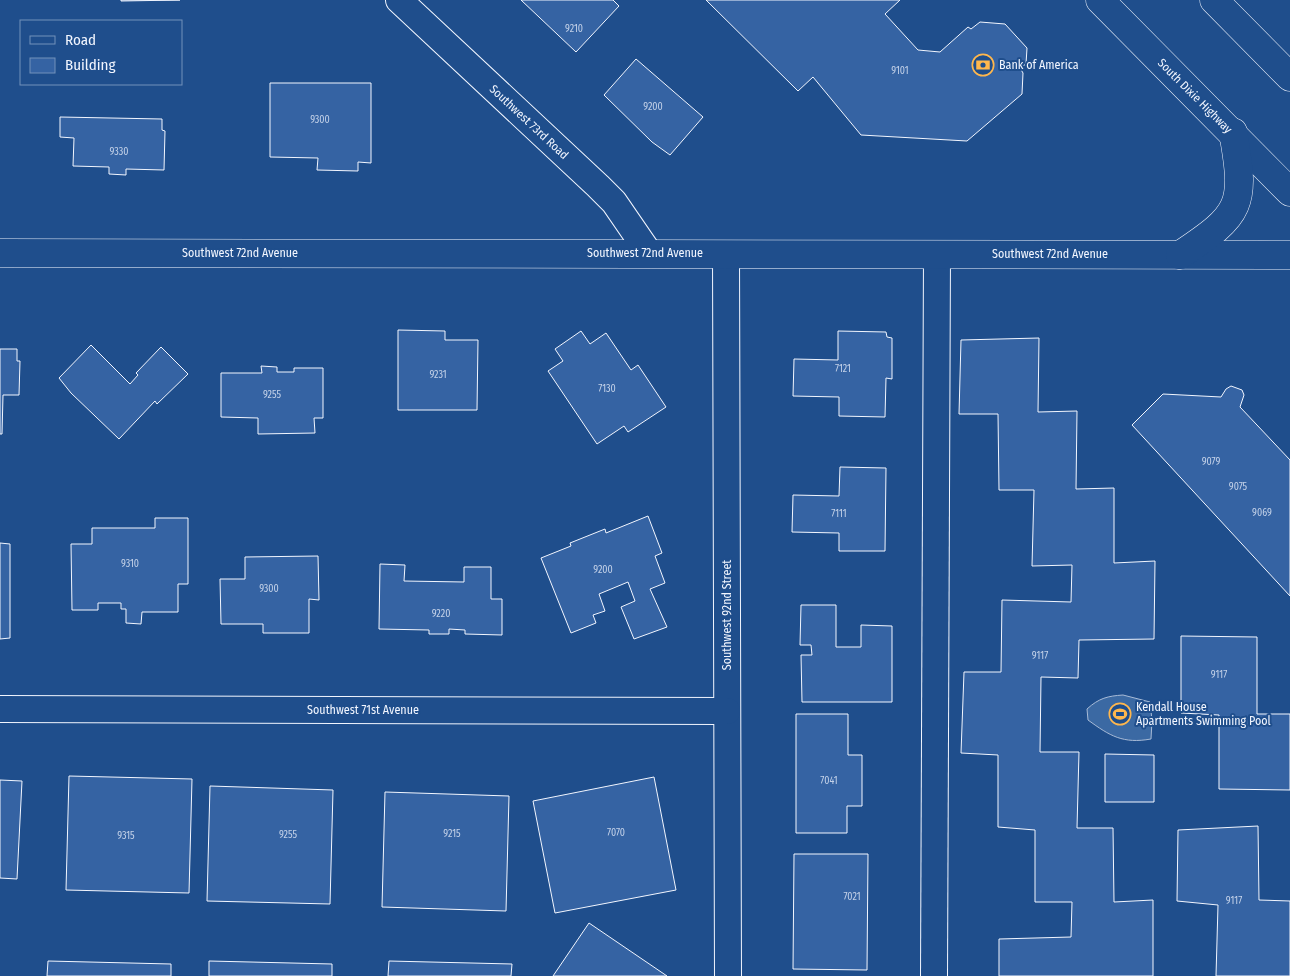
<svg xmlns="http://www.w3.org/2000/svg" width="1290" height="976" viewBox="0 0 1290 976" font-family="'Fira Sans Condensed',sans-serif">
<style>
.water{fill:#3b69a3;stroke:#a8bbd7}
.building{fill:#3563a3;stroke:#f2f6ff}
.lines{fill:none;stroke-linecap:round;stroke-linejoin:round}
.street-casing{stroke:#f2f6ff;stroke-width:28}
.secondary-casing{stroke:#f2f6ff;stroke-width:29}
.highway-casing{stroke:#f2f6ff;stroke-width:29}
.street{stroke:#1f4e8c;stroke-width:26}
.secondary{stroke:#1f4e8c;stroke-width:28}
.highway{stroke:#1f4e8c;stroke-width:28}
.labels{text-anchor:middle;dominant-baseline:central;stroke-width:4;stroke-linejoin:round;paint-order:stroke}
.number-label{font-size:10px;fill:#c3d1e8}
.poi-label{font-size:12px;fill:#f2f6ff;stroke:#1f4e8c;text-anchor:start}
.street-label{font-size:12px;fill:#f2f6ff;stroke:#1f4e8c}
</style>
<rect width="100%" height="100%" fill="#1f4e8c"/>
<path class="water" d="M 1123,695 L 1150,702 L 1152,720 L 1151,739 C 1123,744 1110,736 1088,720 L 1087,709 C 1099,698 1108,696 1123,695 Z"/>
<g class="building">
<path d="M 121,0 L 180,0 L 121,1 Z"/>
<path d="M 521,0 L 613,0 L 619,6 L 576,52 Z"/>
<path d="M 706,0 L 900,0 L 885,14 L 918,50 L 940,52 L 968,27 L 971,29 L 980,22 L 1005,24 L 1027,48 L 1026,64 L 1020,68 L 1023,73 L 1022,94 L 967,141 L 861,135 L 813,77 L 798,91 Z"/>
<path d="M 636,59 L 703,117 L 670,155 L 652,142 L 604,95 Z"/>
<path d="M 270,83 L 371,83 L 371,163 L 358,162 L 358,171 L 317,170 L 318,158 L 270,157 Z"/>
<path d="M 60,117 L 162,119 L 162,130 L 165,131 L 164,170 L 126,169 L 126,175 L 109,174 L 109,167 L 73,166 L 74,138 L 60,137 Z"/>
<path d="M 398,330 L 445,331 L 445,340 L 478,340 L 477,410 L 398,410 Z"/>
<path d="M 581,331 L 590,344 L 606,333 L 631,370 L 638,365 L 666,407 L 628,432 L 624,426 L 597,444 L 548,371 L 563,361 L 555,349 Z"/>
<path d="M 838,331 L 886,332 L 887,337 L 892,338 L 892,379 L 886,378 L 885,417 L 839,416 L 839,397 L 793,396 L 794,359 L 838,360 Z"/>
<path d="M 1039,338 L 1038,412 L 1077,411 L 1076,489 L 1114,488 L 1114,563 L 1155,561 L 1154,639 L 1079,640 L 1078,678 L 1041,677 L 1040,752 L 1079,752 L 1077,828 L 1113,828 L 1114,902 L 1153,900 L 1153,976 L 999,976 L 999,939 L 1071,937 L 1072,902 L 1035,902 L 1035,830 L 998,827 L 998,755 L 961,753 L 964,672 L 1001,672 L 1002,600 L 1071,602 L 1072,565 L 1032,566 L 1034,490 L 999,490 L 998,414 L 959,414 L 961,340 Z"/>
<path d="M 91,345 L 130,384 L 138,375 L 136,373 L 161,347 L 188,374 L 157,404 L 155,401 L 119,439 L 71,393 L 59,378 Z"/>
<path d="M 0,349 L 17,349 L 17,361 L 20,361 L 19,395 L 3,395 L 2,434 L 0,434 Z"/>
<path d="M 261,366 L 277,367 L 277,372 L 294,372 L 294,368 L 323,368 L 323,418 L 314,418 L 315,433 L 258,434 L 258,418 L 221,417 L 221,373 L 262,373 Z"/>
<path d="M 1231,386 L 1242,390 L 1244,395 L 1240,407 L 1290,460 L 1290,596 L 1132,425 L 1163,394 L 1221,397 L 1226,389 Z"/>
<path d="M 840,467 L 886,468 L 885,551 L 839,551 L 839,533 L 792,532 L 793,495 L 839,496 Z"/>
<path d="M 648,516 L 662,553 L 655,556 L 665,583 L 650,589 L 667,627 L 634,639 L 621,607 L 635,601 L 628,582 L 599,594 L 605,611 L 593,615 L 596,623 L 571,633 L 541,558 L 571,546 L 570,543 L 605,529 L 606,533 Z"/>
<path d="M 155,518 L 188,518 L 188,584 L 178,584 L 178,612 L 142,612 L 141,624 L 126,623 L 126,609 L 121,609 L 121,603 L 98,603 L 98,610 L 72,610 L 71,544 L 92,544 L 92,528 L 155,528 Z"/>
<path d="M 0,543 L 10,544 L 10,638 L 0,639 Z"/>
<path d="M 318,556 L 319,600 L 309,599 L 309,633 L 263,633 L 263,624 L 221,624 L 220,579 L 245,579 L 245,557 Z"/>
<path d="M 380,564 L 405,565 L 404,581 L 464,582 L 464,567 L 491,567 L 491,599 L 502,599 L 502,635 L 465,634 L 465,630 L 449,629 L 449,634 L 429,634 L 429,630 L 379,629 Z"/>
<path d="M 801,605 L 836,605 L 836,647 L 861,647 L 861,625 L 892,626 L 892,702 L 802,702 L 801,655 L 812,655 L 811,645 L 800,645 Z"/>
<path d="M 1181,636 L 1257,637 L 1257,714 L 1290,714 L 1290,790 L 1219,789 L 1219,715 L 1181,713 Z"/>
<path d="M 796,714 L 848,714 L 848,755 L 862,755 L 862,806 L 847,806 L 847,833 L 796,833 Z"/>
<path d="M 1105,754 L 1154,755 L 1154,802 L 1105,802 Z"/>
<path d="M 69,776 L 192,779 L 189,893 L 66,890 Z"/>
<path d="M 654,777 L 676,890 L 555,913 L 533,801 Z"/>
<path d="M 0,780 L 22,781 L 17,879 L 0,878 Z"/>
<path d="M 210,786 L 333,790 L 330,904 L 207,901 Z"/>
<path d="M 385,792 L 509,796 L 506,911 L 382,907 Z"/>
<path d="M 1258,826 L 1259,900 L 1290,901 L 1290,976 L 1216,976 L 1218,905 L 1177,901 L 1178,830 Z"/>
<path d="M 794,854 L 868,854 L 867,970 L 793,969 Z"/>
<path d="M 589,923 L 667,976 L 553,976 Z"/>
<path d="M 48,961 L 171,964 L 171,976 L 47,976 Z"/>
<path d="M 209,961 L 332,964 L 332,976 L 209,976 Z"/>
<path d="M 389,961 L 512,964 L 511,976 L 388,976 Z"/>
</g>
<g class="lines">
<g class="street-casing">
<g id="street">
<path d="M 399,0 L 598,186 L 614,202 L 649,253"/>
<path d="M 726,254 L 728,976"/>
<path d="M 0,709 L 727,711"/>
<path d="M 934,976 L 937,254"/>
</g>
</g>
<g class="secondary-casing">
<path id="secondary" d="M 0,253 L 1290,255"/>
</g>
<g class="highway-casing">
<g id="highway">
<path d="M 1100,0 L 1290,192"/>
<path d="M 1214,0 L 1290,77"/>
<path d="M 1180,255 C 1242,214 1246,205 1233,132"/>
</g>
</g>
<use href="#street" class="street"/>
<use href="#secondary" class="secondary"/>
<use href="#highway" class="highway"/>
</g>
<defs>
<g id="bank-ring" transform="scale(1.125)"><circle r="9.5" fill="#1f4e8c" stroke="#ffb74d" stroke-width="1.5"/><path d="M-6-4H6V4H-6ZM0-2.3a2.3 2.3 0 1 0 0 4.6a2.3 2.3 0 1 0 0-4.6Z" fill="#ffb74d"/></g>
<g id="stadium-ring" transform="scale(1.125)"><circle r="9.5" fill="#1f4e8c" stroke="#ffb74d" stroke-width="1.5"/><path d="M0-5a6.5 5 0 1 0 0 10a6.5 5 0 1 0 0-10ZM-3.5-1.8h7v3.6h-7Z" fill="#ffb74d"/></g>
</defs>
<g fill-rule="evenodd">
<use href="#bank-ring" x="983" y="65"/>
<use href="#stadium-ring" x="1120" y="714"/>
</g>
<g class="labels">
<g class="number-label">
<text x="574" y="29">9210</text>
<text x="900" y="71">9101</text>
<text x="653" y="107">9200</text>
<text x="320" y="120">9300</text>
<text x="119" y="152">9330</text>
<text x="843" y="369">7121</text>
<text x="438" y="375">9231</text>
<text x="607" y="389">7130</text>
<text x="272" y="395">9255</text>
<text x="1211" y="462">9079</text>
<text x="1238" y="487">9075</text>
<text x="1262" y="513">9069</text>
<text x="839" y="514">7111</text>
<text x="130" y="564">9310</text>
<text x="603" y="570">9200</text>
<text x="269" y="589">9300</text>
<text x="441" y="614">9220</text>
<text x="1040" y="656">9117</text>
<text x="1219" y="675">9117</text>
<text x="829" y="781">7041</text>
<text x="616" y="833">7070</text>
<text x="452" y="834">9215</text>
<text x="288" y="835">9255</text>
<text x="126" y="836">9315</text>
<text x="852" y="897">7021</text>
<text x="1234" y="901">9117</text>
</g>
<g class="poi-label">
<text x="999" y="65">Bank of America</text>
<text x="1136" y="707">Kendall House<tspan x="1136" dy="14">Apartments Swimming Pool</tspan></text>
</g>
<g class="street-label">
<text transform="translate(1195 96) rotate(45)">South Dixie Highway</text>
<text transform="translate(529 122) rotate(43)">Southwest 73rd Road</text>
<text x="240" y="253">Southwest 72nd Avenue</text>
<text x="645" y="253">Southwest 72nd Avenue</text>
<text x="1050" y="254">Southwest 72nd Avenue</text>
<text transform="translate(727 615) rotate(-90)">Southwest 92nd Street</text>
<text x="363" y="710">Southwest 71st Avenue</text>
</g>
</g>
<rect x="20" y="20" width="162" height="65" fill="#1f4e8c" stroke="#7391ba"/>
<rect x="30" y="36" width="25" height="8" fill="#1f4e8c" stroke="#7391ba"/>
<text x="65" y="45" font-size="15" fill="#f2f6ff">Road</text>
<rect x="30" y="58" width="25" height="15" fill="#3563a3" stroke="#7391ba"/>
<text x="65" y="70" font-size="15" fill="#f2f6ff">Building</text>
</svg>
